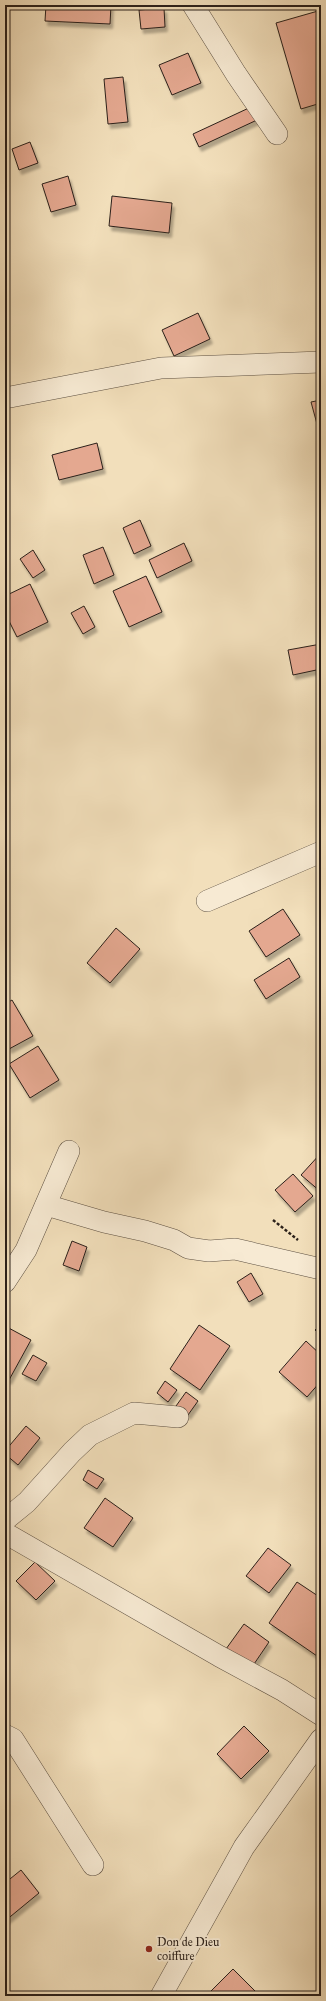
<svg xmlns="http://www.w3.org/2000/svg" width="326" height="2001" viewBox="0 0 326 2001" font-family="'IM FELL Great Primer',serif">
<style>
.building{fill:#e4a890;stroke:#2b201a;filter:url(#shadow)}
.lines{fill:none;stroke-linecap:round;stroke-linejoin:round}
.minor-casing{stroke:#5d5042;stroke-width:22}
.path{stroke:#2b201a;stroke-width:2.5;stroke-dasharray:3 2;stroke-linecap:butt}
.minor{stroke:#f7ead3;stroke-width:21}
.poi-dot{fill:#8f2418;stroke:#f7ead3;stroke-width:1.5}
.labels{text-anchor:middle;dominant-baseline:central;stroke-width:3.5;stroke-linejoin:round;paint-order:stroke}
.poi-label{font-size:12px;fill:#2b201a;stroke:#f7ead3;text-anchor:start}
</style>
<defs>
<filter id="shadow"><feDropShadow dx="2.5" dy="4.5" stdDeviation="1" flood-color="#0004"/></filter>
</defs>
<rect width="100%" height="100%" fill="#f2dfbb"/>
<filter id="stains"><feTurbulence type="fractalNoise" baseFrequency=".005" numOctaves="4"/><feColorMatrix values="0 0 0 0 .2 0 0 0 0 .09 0 0 0 0 .02 0 0 0 .5 -.17"/></filter>
<radialGradient id="worn" r=".72"><stop offset=".6" stop-color="#630" stop-opacity="0"/><stop offset="1" stop-color="#630" stop-opacity=".3"/></radialGradient>
<g class="building">
<path d="M 46,5 L 111,5 L 110,24 L 45,21 Z"/>
<path d="M 164,8 L 165,27 L 141,29 L 139,10 Z"/>
<path d="M 318,11 L 321,22 L 321,103 L 301,109 L 276,23 Z"/>
<path d="M 188,53 L 201,83 L 172,95 L 159,65 Z"/>
<path d="M 123,77 L 128,122 L 108,124 L 104,79 Z"/>
<path d="M 251,107 L 257,120 L 199,147 L 193,134 Z"/>
<path d="M 30,142 L 38,163 L 19,170 L 12,149 Z"/>
<path d="M 68,176 L 76,205 L 51,212 L 42,184 Z"/>
<path d="M 112,196 L 172,203 L 169,233 L 109,226 Z"/>
<path d="M 198,313 L 210,339 L 174,356 L 162,330 Z"/>
<path d="M 321,400 L 321,435 L 320,435 L 311,402 Z"/>
<path d="M 97,443 L 103,469 L 59,480 L 52,455 Z"/>
<path d="M 140,520 L 151,546 L 134,554 L 123,528 Z"/>
<path d="M 184,543 L 192,561 L 157,578 L 149,560 Z"/>
<path d="M 103,547 L 114,575 L 94,584 L 83,555 Z"/>
<path d="M 33,550 L 45,570 L 33,578 L 20,559 Z"/>
<path d="M 146,576 L 162,612 L 129,627 L 113,591 Z"/>
<path d="M 30,584 L 48,622 L 17,637 L 5,613 L 5,596 Z"/>
<path d="M 84,606 L 95,627 L 83,634 L 71,613 Z"/>
<path d="M 321,607 L 321,636 L 319,636 Z"/>
<path d="M 321,644 L 321,669 L 293,675 L 288,650 Z"/>
<path d="M 283,909 L 300,935 L 266,957 L 249,931 Z"/>
<path d="M 116,928 L 140,949 L 110,983 L 87,963 Z"/>
<path d="M 289,958 L 300,977 L 266,999 L 254,980 Z"/>
<path d="M 12,1000 L 33,1036 L 9,1049 L 5,1041 L 5,1004 Z"/>
<path d="M 38,1046 L 59,1080 L 30,1098 L 9,1064 Z"/>
<path d="M 321,1153 L 321,1192 L 301,1175 Z"/>
<path d="M 293,1174 L 313,1196 L 295,1212 L 275,1190 Z"/>
<path d="M 72,1241 L 87,1247 L 79,1271 L 63,1265 Z"/>
<path d="M 251,1273 L 263,1294 L 249,1302 L 237,1282 Z"/>
<path d="M 321,1324 L 321,1336 L 315,1330 Z"/>
<path d="M 199,1325 L 230,1346 L 200,1390 L 170,1369 Z"/>
<path d="M 5,1326 L 31,1340 L 9,1380 L 5,1378 Z"/>
<path d="M 306,1341 L 321,1355 L 321,1381 L 307,1397 L 279,1372 Z"/>
<path d="M 33,1355 L 47,1363 L 36,1381 L 22,1374 Z"/>
<path d="M 165,1381 L 177,1390 L 168,1402 L 157,1393 Z"/>
<path d="M 186,1392 L 198,1401 L 188,1415 L 176,1406 Z"/>
<path d="M 26,1426 L 40,1438 L 18,1465 L 5,1454 L 5,1451 Z"/>
<path d="M 88,1470 L 104,1479 L 97,1489 L 83,1480 Z"/>
<path d="M 105,1498 L 133,1518 L 113,1547 L 84,1528 Z"/>
<path d="M 268,1548 L 291,1565 L 269,1593 L 246,1576 Z"/>
<path d="M 35,1562 L 55,1581 L 36,1600 L 16,1581 Z"/>
<path d="M 297,1582 L 321,1598 L 321,1651 L 317,1656 L 269,1623 Z"/>
<path d="M 244,1624 L 269,1642 L 252,1667 L 226,1649 Z"/>
<path d="M 244,1726 L 269,1751 L 241,1779 L 217,1754 Z"/>
<path d="M 21,1870 L 39,1893 L 5,1921 L 5,1883 Z"/>
<path d="M 233,1969 L 260,1996 L 211,1996 L 211,1991 Z"/>
</g>
<g class="lines">
<g class="minor-casing">
<g id="minor">
<path d="M 193,5 L 236,74 L 277,134"/>
<path d="M 5,398 L 161,368 L 321,362"/>
<path d="M 207,901 L 321,852"/>
<path d="M 46,1205 L 104,1222 L 145,1231 L 174,1240 L 188,1248 L 209,1251 L 235,1249 L 321,1269"/>
<path d="M 5,1282 L 26,1250 L 69,1151"/>
<path d="M 5,1520 L 27,1502 L 72,1452 L 90,1435 L 134,1413 L 178,1417"/>
<path d="M 5,1533 L 219,1656 L 282,1690 L 321,1715"/>
<path d="M 5,1735 L 13,1739 L 93,1865"/>
<path d="M 161,1996 L 244,1847 L 321,1739"/>
</g>
</g>
<path class="path" d="M 273,1220 L 298,1240"/>
<use href="#minor" class="minor"/>
</g>
<circle class="poi-dot" cx="149" cy="1949" r="4"/>
<g class="labels">
<g class="poi-label">
<text x="157" y="1942">Don de Dieu<tspan x="157" dy="14">coiffure</tspan></text>
</g>
</g>
<rect width="326" height="2001" fill="none" stroke="#f2dfbb" stroke-width="20"/>
<rect x="6" y="6" width="314" height="1989" fill="none" stroke="#2b201a" stroke-width="2"/>
<rect x="10" y="10" width="306" height="1981" fill="none" stroke="#2b201a"/>
<rect width="100%" height="100%" filter="url(#stains)"/>
<rect width="100%" height="100%" fill="url(#worn)"/>
</svg>
